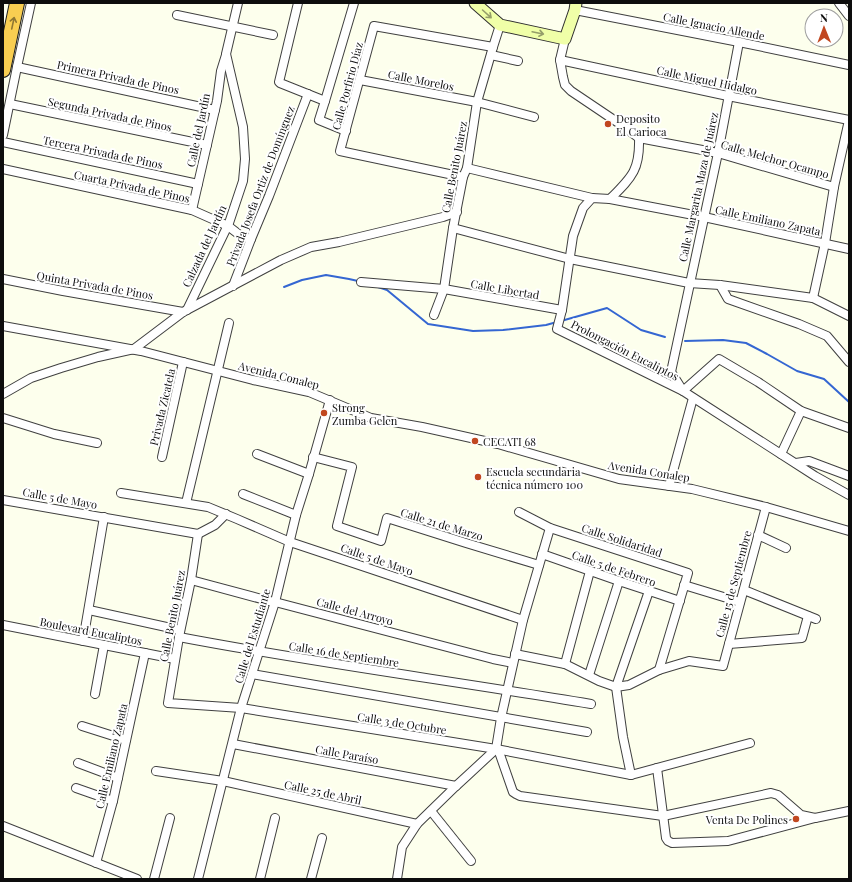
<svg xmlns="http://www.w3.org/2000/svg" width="852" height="882" viewBox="0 0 852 882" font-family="'Playfair Display',serif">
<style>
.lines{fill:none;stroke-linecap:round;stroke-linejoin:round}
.stream{stroke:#3466d2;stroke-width:2}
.street-casing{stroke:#404040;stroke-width:10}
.secondary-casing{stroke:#2f2f2f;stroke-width:13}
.highway-casing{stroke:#1e1e1e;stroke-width:16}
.street{stroke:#fff;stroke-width:8}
.secondary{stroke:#f0ffa8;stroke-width:11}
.highway{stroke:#f9ce51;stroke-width:14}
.oneway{stroke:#959e6a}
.oneway2{stroke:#8f7732}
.poi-dot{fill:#c14720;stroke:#fff;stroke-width:1.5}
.labels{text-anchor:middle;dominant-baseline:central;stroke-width:4;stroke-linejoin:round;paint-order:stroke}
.street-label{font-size:11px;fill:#0d0d0d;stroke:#fff}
.poi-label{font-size:11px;fill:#0d0d0d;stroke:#fff;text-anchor:start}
</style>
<rect width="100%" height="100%" fill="#fdffed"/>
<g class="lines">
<g class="stream">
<path d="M 284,287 L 302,280 L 326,275 L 349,279 L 358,281"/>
<path d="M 378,287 L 387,290 L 428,324 L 473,331 L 503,330 L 546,325 L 557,322"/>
<path d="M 561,321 L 607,308 L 641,330 L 665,337"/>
<path d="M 685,341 L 723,340 L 746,343 L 767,354 L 797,371 L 824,379 L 849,402"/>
</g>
<g class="street-casing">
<g id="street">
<path d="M 298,3 L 279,82 L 280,83 L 325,101"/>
<path d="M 839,3 L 849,16"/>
<path d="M 575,10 L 739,42 L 849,65"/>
<path d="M 177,15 L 273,35"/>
<path d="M 565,39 L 560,60 L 563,77 L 565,85 L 571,91 L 620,124 L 639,138 C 640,170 632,177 610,199 L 592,198 L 583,208 L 573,236 L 562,310 L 557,329 L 683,391 L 719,359 L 758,382 L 801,411 L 849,428"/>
<path d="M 739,42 L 718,153 L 671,372 L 683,391 L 815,476 L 849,495"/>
<path d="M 491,55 L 518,61"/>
<path d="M 560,60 L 728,96 L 849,120"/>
<path d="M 17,67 L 215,110"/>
<path d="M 360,80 L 477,102 L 534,117"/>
<path d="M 10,104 L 207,145"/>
<path d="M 346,131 L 319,120 L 325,101 L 354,3"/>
<path d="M 3,135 L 17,67 L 31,3"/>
<path d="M 639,138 L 718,153 L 834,187"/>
<path d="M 3,142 L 198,184"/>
<path d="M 467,168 L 592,198"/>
<path d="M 3,169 L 192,210 L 228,226 L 241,236 L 251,239"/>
<path d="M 463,177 L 340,151 L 374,26 L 493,47"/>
<path d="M 610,199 L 704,217 L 849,249"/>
<path d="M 192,210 L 217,101 L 221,71 L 226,55"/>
<path d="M 453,228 L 570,259 L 689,283 L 720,285 L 813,298 L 849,316"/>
<path d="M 3,279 L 63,291 L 183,312"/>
<path d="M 361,282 L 444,289 L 562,310"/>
<path d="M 720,285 L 728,299 L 799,324 L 827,336 L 849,362"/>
<path d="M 233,286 L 251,239 L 269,196 L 308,94"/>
<path d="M 813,298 L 825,243 L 834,187 L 849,120"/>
<path d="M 187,310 L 229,223 L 243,181 L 245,159 L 243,127 L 226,54 L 238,3"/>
<path d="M 434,315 L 444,289 L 453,228 L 463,177 L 467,168 L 477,102 L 493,47 L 500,25"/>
<path d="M 3,326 L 141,351 L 253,380 L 309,392 L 371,418 L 422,427 L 498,444 L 619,479 L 692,489 L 766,507 L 849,531"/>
<path d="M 3,394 L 31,378 L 61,368 L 98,357 L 134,349 L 183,312 L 281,260 L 311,247 L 339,242 L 443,217 L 457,212"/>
<path d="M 3,418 L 54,434 L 97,443"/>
<path d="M 257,454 L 309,474"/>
<path d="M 781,454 L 801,411"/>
<path d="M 162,457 L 183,362"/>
<path d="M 313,457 L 352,467 L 337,526 L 381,541 L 387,518 L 466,543 L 539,565"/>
<path d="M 796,463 L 809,461 L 849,476"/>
<path d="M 669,486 L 693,398"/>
<path d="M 121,493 L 208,507 L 237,519 L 290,542 L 350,562 L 523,620"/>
<path d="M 243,494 L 296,515"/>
<path d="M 3,500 L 198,534 L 215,525 L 226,514"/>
<path d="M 186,503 L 229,323"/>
<path d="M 519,512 L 550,528 L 688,573 L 659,670"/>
<path d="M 198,534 L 191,580 L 179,637 L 168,703 L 241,708 L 496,749 L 631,775 L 750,743"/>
<path d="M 758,535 L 786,548"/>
<path d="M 542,554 L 619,581 L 680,601"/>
<path d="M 191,580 L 269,601 L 275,602 L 493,659 L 513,663"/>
<path d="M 684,585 L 740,602"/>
<path d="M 744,590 L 816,619"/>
<path d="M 89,610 L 180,630"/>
<path d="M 3,625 L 175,659"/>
<path d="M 179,637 C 315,663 454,681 591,704"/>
<path d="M 83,641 L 104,517"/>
<path d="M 729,644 L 802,638 L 808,616"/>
<path d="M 515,654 L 565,664 L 599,681 L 616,687 L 629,685 L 659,670 L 689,661 L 723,666 L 766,507"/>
<path d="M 565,664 L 590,571"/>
<path d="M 252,674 L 587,732"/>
<path d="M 589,675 L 619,581"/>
<path d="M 95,694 L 104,645"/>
<path d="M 82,726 L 126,740"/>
<path d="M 233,744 L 456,786"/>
<path d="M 498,749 L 513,792 L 516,794 L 520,796 L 663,816 L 771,793 L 778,795 L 801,815 L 815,818"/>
<path d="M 78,763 L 118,778"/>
<path d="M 657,768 L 666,838 L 668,841 L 672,843 L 728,841 L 815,818 L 849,811"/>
<path d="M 156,771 L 223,781 L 417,824"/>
<path d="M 631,775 L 623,737 L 616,687 L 649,591"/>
<path d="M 76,788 L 113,801"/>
<path d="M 431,811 L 471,861"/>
<path d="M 3,826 L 137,879"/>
<path d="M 96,863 L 113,801 L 145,653"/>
<path d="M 154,879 L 170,818"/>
<path d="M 198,879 L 241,708 L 275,602 L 296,515 L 309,474 L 330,400"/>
<path d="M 260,879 L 275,818"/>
<path d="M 311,879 L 322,838"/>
<path d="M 397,879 L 402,847 L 417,824 L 456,786 L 468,775 L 496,749 L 501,718 L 523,620 L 550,528"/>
</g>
</g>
<g class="secondary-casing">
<path id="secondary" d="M 475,3 L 500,25 L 565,39 L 575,10 L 576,3"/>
</g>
<g class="highway-casing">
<path id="highway" d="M 3,70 L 17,3"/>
</g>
<use href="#street" class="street"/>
<use href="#secondary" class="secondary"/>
<use href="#highway" class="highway"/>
</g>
<defs><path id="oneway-shaft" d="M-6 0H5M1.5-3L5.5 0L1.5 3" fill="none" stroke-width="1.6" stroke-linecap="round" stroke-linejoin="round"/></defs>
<g class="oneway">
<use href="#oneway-shaft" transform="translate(487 14) rotate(42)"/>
<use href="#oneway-shaft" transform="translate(538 33) rotate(12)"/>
</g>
<use class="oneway2" href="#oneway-shaft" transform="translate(13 23) rotate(-78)"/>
<g class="poi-dot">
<circle cx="608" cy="124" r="4"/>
<circle cx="324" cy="413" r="4"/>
<circle cx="475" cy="441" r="4"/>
<circle cx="478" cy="477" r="4"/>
<circle cx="796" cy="819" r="4"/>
</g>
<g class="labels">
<g class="street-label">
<text transform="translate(714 26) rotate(11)">Calle Ignacio Allende</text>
<text transform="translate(118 77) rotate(12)">Primera Privada de Pinos</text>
<text transform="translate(421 80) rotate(11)">Calle Morelos</text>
<text transform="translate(707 80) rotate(12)">Calle Miguel Hidalgo</text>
<text transform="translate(347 86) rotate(-75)">Calle Porfirio Díaz</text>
<text transform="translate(110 114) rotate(12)">Segunda Privada de Pinos</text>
<text transform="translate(198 130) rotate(-78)">Calle del Jardín</text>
<text transform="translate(103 152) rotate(12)">Tercera Privada de Pinos</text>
<text transform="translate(775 159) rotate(16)">Calle Melchor Ocampo</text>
<text transform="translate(454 167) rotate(-79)">Calle Benito Juárez</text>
<text transform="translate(132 186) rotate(12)">Cuarta Privada de Pinos</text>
<text transform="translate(260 186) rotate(-69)">Privada Josefa Ortiz de Domínguez</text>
<text transform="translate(698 187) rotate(-78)">Calle Margarita Maza de Juárez</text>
<text transform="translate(768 220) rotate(12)">Calle Emiliano Zapata</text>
<text transform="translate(204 246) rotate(-65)">Calzada del Jardín</text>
<text transform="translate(95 285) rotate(10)">Quinta Privada de Pinos</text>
<text transform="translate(505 289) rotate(10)">Calle Libertad</text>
<text transform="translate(625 350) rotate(27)">Prolongación Eucaliptos</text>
<text transform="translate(279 375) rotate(14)">Avenida Conalep</text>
<text transform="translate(162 407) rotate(-77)">Privada Zicatela</text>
<text transform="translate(649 471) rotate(9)">Avenida Conalep</text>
<text transform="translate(60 498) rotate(10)">Calle 5 de Mayo</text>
<text transform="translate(442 524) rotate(17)">Calle 21 de Marzo</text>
<text transform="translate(622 540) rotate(18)">Calle Solidaridad</text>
<text transform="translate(377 559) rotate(19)">Calle 5 de Mayo</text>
<text transform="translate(614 568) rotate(19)">Calle 5 de Febrero</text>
<text transform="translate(733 584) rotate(-75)">Calle 15 de Septiembre</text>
<text transform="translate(355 611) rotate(15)">Calle del Arroyo</text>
<text transform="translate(172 616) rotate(-79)">Calle Benito Juárez</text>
<text transform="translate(91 631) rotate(11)">Boulevard Eucaliptos</text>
<text transform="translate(252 636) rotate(-73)">Calle del Estudiante</text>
<text transform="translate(344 654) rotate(9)">Calle 16 de Septiembre</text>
<text transform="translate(402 723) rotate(9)">Calle 3 de Octubre</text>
<text transform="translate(347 754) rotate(10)">Calle Paraíso</text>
<text transform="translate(111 756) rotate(-77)">Calle Emiliano Zapata</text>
<text transform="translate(323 792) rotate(12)">Calle 25 de Abril</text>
</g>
<g class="poi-label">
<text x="616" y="118">Deposito<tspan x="616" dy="13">El Carioca</tspan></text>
<text x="332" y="407">Strong<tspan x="332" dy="13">Zumba Gelen</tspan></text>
<text x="483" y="441">CECATI 68</text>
<text x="486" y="471">Escuela secundaria<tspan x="486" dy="13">técnica número 100</tspan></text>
<text x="788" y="819" text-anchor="end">Venta De Polines</text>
</g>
</g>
<rect width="852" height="882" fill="none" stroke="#0d0d0d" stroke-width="8"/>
<g transform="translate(824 28) rotate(359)"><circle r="19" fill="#ffffff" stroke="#9e9e9e"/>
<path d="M0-3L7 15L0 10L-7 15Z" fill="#c14720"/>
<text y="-6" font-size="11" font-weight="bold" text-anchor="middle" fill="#0d0d0d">N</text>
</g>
</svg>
